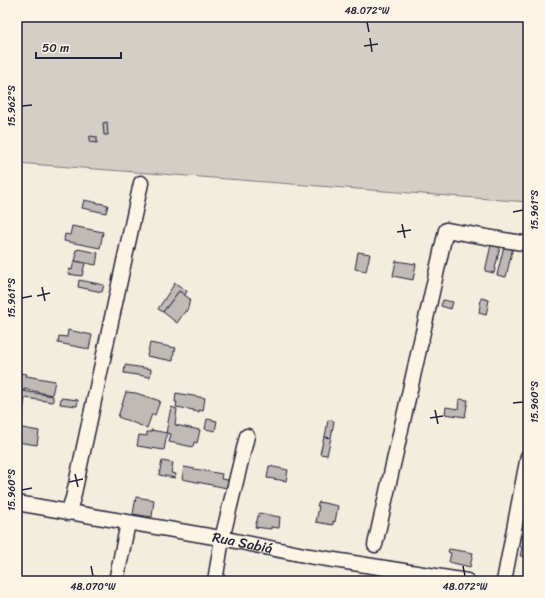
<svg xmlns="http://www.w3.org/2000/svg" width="545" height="598" viewBox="0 0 545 598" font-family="Sriracha,sans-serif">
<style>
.green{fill:#d4cfc6;stroke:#7b7880}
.building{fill:#bfbab6;stroke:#22223b}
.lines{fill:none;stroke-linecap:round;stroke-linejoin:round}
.minor-casing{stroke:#22223b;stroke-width:17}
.minor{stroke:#fcf5e5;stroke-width:14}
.ticks{fill:none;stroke:#22223b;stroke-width:1.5}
.labels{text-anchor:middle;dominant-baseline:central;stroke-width:3;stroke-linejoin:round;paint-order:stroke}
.street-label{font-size:14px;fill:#22223b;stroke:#fcf5e5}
.neatline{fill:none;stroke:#22223b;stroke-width:1.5}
.ticks-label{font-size:10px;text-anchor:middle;fill:#22223b}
</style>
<rect width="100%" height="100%" fill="#f3edde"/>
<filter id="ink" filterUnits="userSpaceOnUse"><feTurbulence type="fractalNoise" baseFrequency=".025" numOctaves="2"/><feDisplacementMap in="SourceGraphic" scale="8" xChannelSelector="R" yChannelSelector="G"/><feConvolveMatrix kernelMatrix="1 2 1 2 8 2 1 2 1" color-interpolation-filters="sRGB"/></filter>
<g filter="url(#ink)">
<path class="green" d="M 17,17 L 528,17 L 528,202 L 17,163 Z"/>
<g class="building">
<path d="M 107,122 L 108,135 L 104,135 L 103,123 Z"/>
<path d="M 90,136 L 97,137 L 97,143 L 89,142 Z"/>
<path d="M 84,200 L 108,205 L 106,213 L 82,208 Z"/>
<path d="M 72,226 L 103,232 L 100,248 L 64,241 L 65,234 L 70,235 Z"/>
<path d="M 491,245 L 500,247 L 494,273 L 485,271 Z"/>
<path d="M 504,246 L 513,247 L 506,277 L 497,275 Z"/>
<path d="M 78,249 L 98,253 L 96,265 L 75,261 L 77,254 L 75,254 L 76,250 L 78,250 Z"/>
<path d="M 358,252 L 370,254 L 366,271 L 355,269 Z"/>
<path d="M 74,261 L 85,263 L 82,276 L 68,274 L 69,269 L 72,270 Z"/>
<path d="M 396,261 L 416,264 L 413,280 L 393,276 Z"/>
<path d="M 79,280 L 104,285 L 102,292 L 78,287 Z"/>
<path d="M 175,283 L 187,291 L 185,295 L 179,291 L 163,312 L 158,309 Z"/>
<path d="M 179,291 L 190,299 L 187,312 L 186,310 L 177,323 L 163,312 Z"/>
<path d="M 481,298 L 489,300 L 486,315 L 479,313 Z"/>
<path d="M 443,300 L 453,302 L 451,309 L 441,306 Z"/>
<path d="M 68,330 L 92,335 L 89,349 L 58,343 L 59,336 L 67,337 Z"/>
<path d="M 150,343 L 176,348 L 175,351 L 174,351 L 173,361 L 147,356 Z"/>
<path d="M 125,365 L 151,369 L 150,377 L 124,373 Z"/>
<path d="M 20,373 L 27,374 L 26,376 L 55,381 L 52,395 L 24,389 L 24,391 L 17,390 Z"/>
<path d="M 17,390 L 53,396 L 53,402 L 25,398 L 21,425 L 17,425 Z"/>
<path d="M 126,392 L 136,393 L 160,401 L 155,415 L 152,414 L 147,428 L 118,417 Z"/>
<path d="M 176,393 L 205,398 L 203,411 L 199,410 L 199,412 L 193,411 L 194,410 L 176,407 L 177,402 L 175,402 Z"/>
<path d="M 61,398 L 78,400 L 77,406 L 60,404 Z"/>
<path d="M 459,399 L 468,400 L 465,417 L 445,414 L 446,407 L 458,409 Z"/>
<path d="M 171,407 L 177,409 L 175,425 L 200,430 L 197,443 L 194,442 L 193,447 L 169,442 L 171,434 L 166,433 Z"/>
<path d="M 207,419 L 217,421 L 215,431 L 205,429 Z"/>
<path d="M 328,420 L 334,421 L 331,438 L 325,437 Z"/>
<path d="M 17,427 L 39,431 L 37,445 L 17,442 Z"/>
<path d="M 151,430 L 167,433 L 164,450 L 137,446 L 139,435 L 147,436 L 147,432 L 151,432 Z"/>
<path d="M 324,437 L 331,438 L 327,455 L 320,454 Z"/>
<path d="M 162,461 L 173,463 L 171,473 L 176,474 L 175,478 L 159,475 Z"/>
<path d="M 269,466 L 288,470 L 286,481 L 267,478 Z"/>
<path d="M 184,467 L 222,474 L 221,479 L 228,480 L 227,488 L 182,479 Z"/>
<path d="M 136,497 L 154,500 L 152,517 L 133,514 Z"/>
<path d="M 319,502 L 338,506 L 335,522 L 333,521 L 333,525 L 316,522 L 319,506 L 317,506 Z"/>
<path d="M 259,513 L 280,517 L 279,528 L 271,527 L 271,529 L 255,527 Z"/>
<path d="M 521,536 L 526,537 L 526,539 L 528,539 L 528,557 L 520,556 L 522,547 L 518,546 Z"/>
<path d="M 449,549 L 473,553 L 470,567 L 449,562 L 451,553 L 448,552 Z"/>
</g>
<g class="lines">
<g class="minor-casing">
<g id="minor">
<path id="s1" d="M 17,503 L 226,539 L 309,556 L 467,581"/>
<path d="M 68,513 L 73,498 L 141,183"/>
<path d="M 375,545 L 446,230 L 528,244"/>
<path d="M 116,581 L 128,523"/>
<path d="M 215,581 L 222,539 L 247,436"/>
<path d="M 504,581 L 528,456"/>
</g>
</g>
<use href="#minor" class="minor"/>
</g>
</g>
<path class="ticks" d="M 367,22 L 369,32M 370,38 L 372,52M 364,46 L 378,44M 22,106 L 32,105M 513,212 L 523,210M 402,224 L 405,238M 397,232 L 411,230M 42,287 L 45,301M 37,296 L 50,293M 22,298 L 32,296M 513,403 L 523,402M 435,410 L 438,424M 430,418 L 443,416M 75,474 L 78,487M 69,482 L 83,479M 22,490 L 32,488M 91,566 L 93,576M 463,566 L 465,576"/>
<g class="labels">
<g class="street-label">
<text stroke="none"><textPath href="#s1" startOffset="229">Rua Sabiá</textPath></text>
</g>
</g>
<rect width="545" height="598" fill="none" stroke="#fcf5e5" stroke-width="44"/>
<path d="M36 52v6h85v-6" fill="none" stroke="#22223b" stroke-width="2"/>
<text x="42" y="52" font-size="12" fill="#22223b" stroke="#fcf5e5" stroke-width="3" paint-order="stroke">50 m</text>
<rect x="22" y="22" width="501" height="554" class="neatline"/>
<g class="ticks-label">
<text x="367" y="14">48.072°W</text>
<text transform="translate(11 106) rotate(-90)" y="4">15.962°S</text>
<text transform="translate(534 210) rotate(-90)" y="4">15.961°S</text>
<text transform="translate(11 298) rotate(-90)" y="4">15.961°S</text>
<text transform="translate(534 402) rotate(-90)" y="4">15.960°S</text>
<text transform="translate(11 490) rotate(-90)" y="4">15.960°S</text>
<text x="93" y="590">48.070°W</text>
<text x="465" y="590">48.072°W</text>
</g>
</svg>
